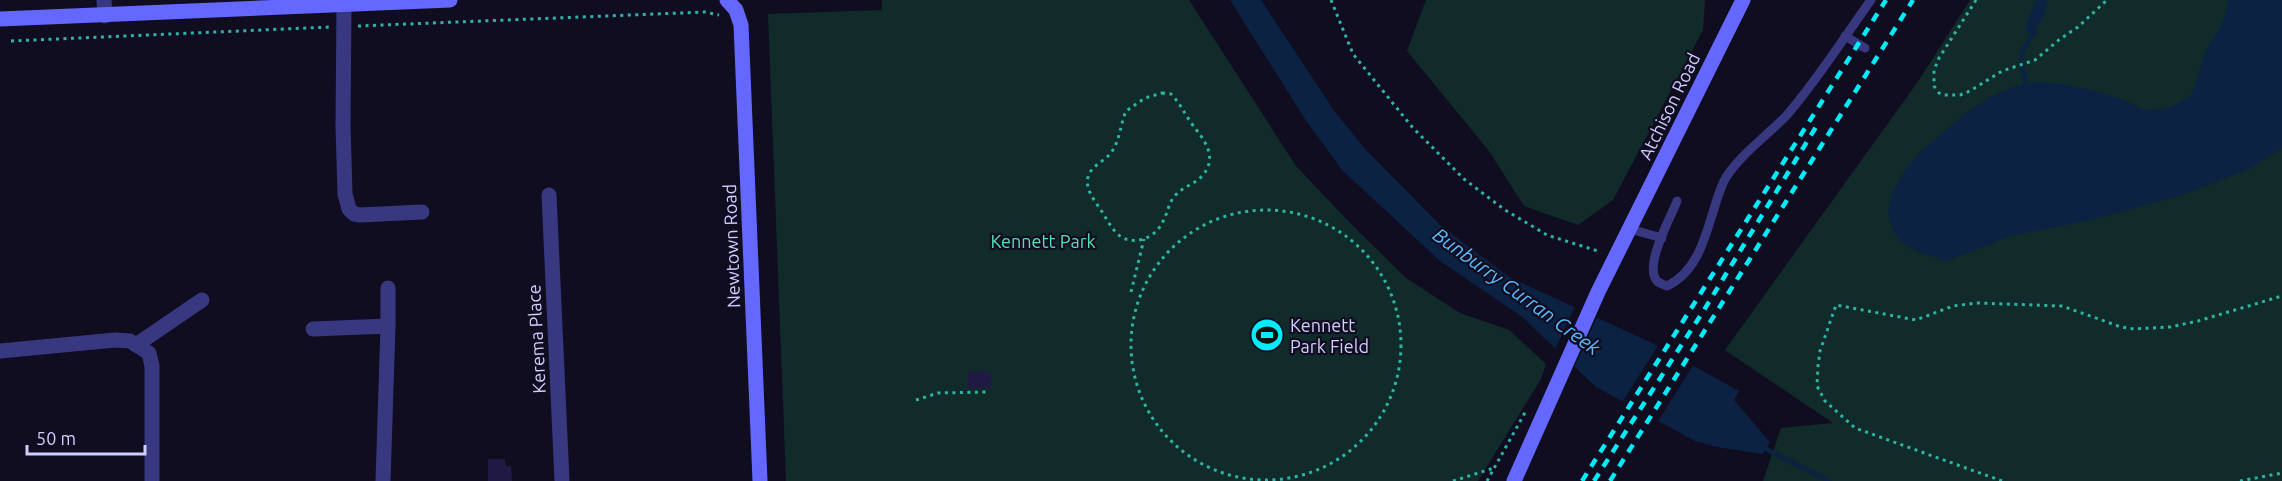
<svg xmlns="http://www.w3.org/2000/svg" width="2282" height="481" viewBox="0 0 2282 481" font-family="Ubuntu,sans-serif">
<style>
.green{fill:#102b29}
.water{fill:#0b2243}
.pier{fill:#100d21}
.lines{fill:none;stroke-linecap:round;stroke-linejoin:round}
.stream{stroke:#0b2243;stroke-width:4.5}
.building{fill:#1f1943}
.path{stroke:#2db4a5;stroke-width:3;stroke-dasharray:3 4.5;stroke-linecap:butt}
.lane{stroke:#383881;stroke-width:9}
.street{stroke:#383881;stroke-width:15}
.secondary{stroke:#6468ff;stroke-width:15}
.rail{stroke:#00ecf8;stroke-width:4.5;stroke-dasharray:9 8;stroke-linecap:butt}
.labels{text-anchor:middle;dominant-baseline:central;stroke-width:4.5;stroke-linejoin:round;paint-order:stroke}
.street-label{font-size:18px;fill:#d1cdff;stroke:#100d21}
.park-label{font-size:18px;fill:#59e0b7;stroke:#100d21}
.poi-label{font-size:18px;fill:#d1cdff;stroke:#100d21;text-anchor:start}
.water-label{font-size:20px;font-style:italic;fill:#5bbbff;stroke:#100d21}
</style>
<rect width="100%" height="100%" fill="#100d21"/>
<g class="green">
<path d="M 882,0 L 1189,0 L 1296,166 L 1349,222 L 1406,278 L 1460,313 L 1509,330 L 1546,364 L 1541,379 L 1478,481 L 786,481 L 768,14 L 882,10 Z"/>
<path d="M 1426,0 L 1705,0 L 1703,30 L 1613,200 L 1578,225 L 1524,206 L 1489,151 L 1407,51 Z"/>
<path d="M 1970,0 L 2282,0 L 2282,481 L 1763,481 L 1781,428 L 1833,423 L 1725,350 L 1919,80 Z"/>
</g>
<g class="water">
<path d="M 1230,0 L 1261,0 L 1335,112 L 1367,151 L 1440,225 L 1509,277 L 1650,342 L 1739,391 L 1734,400 L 1770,442 L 1763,454 L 1717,447 L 1695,441 L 1596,387 L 1521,316 L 1440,261 L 1342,170 L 1305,119 Z"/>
<path d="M 2036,0 L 2048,0 L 2044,16 L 2035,31 L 2026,33 L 2026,25 Z"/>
<path d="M 2228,0 L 2282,0 L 2282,148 L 2249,169 L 2182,195 L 2095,219 L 2011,236 L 1946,261 C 1919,251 1896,250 1889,217 C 1885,197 1907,164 1923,150 C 1954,123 1983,94 2025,84 C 2050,78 2098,91 2123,100 C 2131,102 2140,109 2148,110 C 2164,111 2178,104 2191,96 C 2197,82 2200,65 2206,51 C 2215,34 2227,21 2228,0 Z"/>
</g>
<g class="pier">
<path d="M 1576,304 L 1598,315 L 1573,370 L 1554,352 Z"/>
<path d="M 1659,344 L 1694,364 L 1657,423 L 1621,404 Z"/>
</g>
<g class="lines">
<g class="stream">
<path d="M 2026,84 C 2019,57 2019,53 2035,31"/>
<path d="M 1762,447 L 1829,481"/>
</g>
</g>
<g class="building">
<path d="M 968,372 L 990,372 L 991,388 L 968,388 Z"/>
<path d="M 488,459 L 505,459 L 506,466 L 511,466 L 512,481 L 488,481 Z"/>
</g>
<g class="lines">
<g class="path">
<path d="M 1331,0 L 1353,54 L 1413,128 L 1464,179 L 1505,210 L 1547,235 L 1601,252"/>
<path d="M 1976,0 L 1939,58 L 1934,70 L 1934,86 L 1939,93 L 1944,95 L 1960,95 L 1970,91 L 2002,71 L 2035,60 L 2060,39 L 2078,27 L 2107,0"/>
<path d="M 358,26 L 705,12 L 719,15"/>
<path d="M 11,41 L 330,27"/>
<path d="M 1162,93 L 1171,94 C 1180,103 1184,113 1192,124 C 1204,140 1219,157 1202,176 C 1194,185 1181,187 1173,198 C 1168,206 1167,215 1162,223 C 1155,238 1134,246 1120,236 C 1112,230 1106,218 1101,210 C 1094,200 1085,189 1088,177 C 1091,166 1103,162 1110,154 C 1120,142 1120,125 1126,111 L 1145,98 Z"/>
<circle cx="1266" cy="345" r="135"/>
<path d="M 1131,292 L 1144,239"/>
<path d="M 916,400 L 938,393 L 988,392"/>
<path d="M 1453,481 L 1494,468"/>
<path d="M 1487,481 L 1527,409"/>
<path d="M 2002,481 L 1855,428 L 1825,401 L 1817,386 L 1818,366 L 1820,351 L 1836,305 L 1916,320 L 1953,306 L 1977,303 L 2062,306 L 2121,327 L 2134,329 L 2170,327 L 2198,321 L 2282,296"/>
<path d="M 2240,481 L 2282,473"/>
</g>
<g class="lane">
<path d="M 1845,36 L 1865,48"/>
<path d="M 1677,201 C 1671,217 1642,268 1658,282 C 1659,283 1665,285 1667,286 C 1706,268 1708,215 1724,181 C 1735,159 1770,133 1787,115 C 1818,79 1843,39 1871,0"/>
<path d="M 1630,229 L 1662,238"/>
</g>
<g class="street">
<path d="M 104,0 L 105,16"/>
<path d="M 344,4 L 343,125 L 345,194 L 349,209 L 354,214 L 360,215 L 422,212"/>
<path d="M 549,195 L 562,481"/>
<path d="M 388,288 L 388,326"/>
<path d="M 313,329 L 388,326 L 383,481"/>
<path d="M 136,345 L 202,300"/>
<path d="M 0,351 L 115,340 L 130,341 L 149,353 L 152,366 L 152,481"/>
</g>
<g class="secondary">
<path d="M 727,0 L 736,10 L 741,25 L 760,481"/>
<path d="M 0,19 L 450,0"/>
<path d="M 1514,481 L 1598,292 L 1743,0"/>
</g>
<g class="rail">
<path d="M 1582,481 L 1886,0"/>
<path d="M 1594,481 L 1704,310 L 1819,122"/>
<path d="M 1610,481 L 1913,0"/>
</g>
</g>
<defs>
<g id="stadium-disc" transform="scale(1.725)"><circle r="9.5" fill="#00ecf8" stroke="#100d21"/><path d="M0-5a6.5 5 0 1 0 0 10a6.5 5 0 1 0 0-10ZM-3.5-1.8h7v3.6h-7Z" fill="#111"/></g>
</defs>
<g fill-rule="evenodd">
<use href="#stadium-disc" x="1267" y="335"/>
</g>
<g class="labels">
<g class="street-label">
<text transform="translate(1669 106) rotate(-64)">Atchison Road</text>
<text transform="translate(731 246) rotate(-92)">Newtown Road</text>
<text transform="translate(536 339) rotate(-93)">Kerema Place</text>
</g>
<g class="park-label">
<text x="1043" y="241">Kennett Park</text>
</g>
<g class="poi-label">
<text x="1290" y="325">Kennett<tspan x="1290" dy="21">Park Field</tspan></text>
</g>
<g class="water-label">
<text transform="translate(1517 291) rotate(36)">Bunburry Curran Creek</text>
</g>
</g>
<path d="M27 445v9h118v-9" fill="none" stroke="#d1cdff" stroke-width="3"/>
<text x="36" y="445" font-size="18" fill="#d1cdff" stroke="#100d21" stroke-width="4.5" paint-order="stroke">50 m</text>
</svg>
